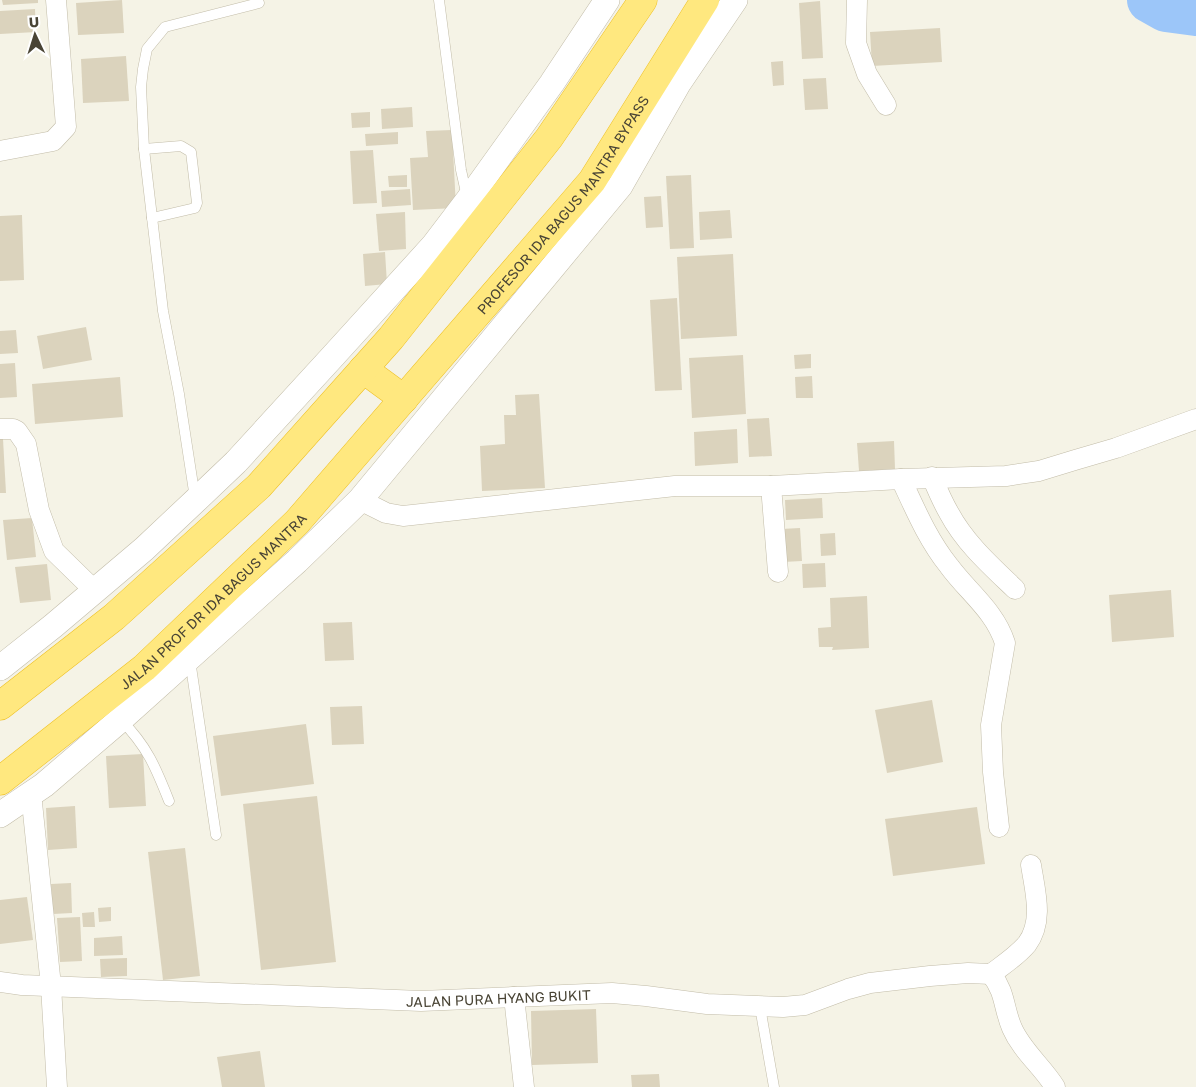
<svg xmlns="http://www.w3.org/2000/svg" width="1196" height="1087" viewBox="0 0 1196 1087" font-family="'Golos Text',sans-serif">
<style>
.lines{fill:none;stroke-linecap:round;stroke-linejoin:round}
.river{stroke:#9cc6f9;stroke-width:46}
.building{fill:#dbd3bd}
.service-casing{stroke:#c2bca8;stroke-width:11}
.minor-casing{stroke:#c2bca8;stroke-width:21}
.tertiary-casing{stroke:#c2bca8;stroke-width:26}
.trunk-casing{stroke:#efc126;stroke-width:29}
.service{stroke:#fff;stroke-width:10}
.minor{stroke:#fff;stroke-width:20}
.tertiary{stroke:#fff;stroke-width:25}
.trunk{stroke:#ffe87f;stroke-width:28}
.labels{text-anchor:middle;dominant-baseline:central;stroke-width:4;stroke-linejoin:round;paint-order:stroke}
.street-label{font-size:14px;fill:#494435;stroke:#fff}
</style>
<rect width="100%" height="100%" fill="#f5f3e6"/>
<g class="lines">
<path class="river" d="M 1150,0 L 1166,9 L 1196,13"/>
</g>
<g class="building">
<path d="M 2,0 L 38,0 L 38,3 L 3,5 Z"/>
<path d="M 122,0 L 124,33 L 78,35 L 76,3 Z"/>
<path d="M 820,1 L 823,58 L 802,59 L 799,3 Z"/>
<path d="M 35,9 L 36,32 L 0,34 L 0,11 Z"/>
<path d="M 940,28 L 942,62 L 872,66 L 870,32 Z"/>
<path d="M 126,56 L 129,101 L 83,103 L 81,59 Z"/>
<path d="M 783,61 L 784,85 L 773,86 L 771,62 Z"/>
<path d="M 826,78 L 828,109 L 805,110 L 803,79 Z"/>
<path d="M 412,107 L 413,127 L 382,129 L 381,109 Z"/>
<path d="M 370,112 L 370,127 L 352,128 L 351,113 Z"/>
<path d="M 452,130 L 456,208 L 413,210 L 410,158 L 428,157 L 426,131 Z"/>
<path d="M 398,132 L 398,144 L 366,146 L 365,134 Z"/>
<path d="M 373,150 L 377,203 L 353,204 L 350,151 Z"/>
<path d="M 407,175 L 407,187 L 389,187 L 388,176 Z"/>
<path d="M 691,175 L 694,248 L 670,249 L 666,176 Z"/>
<path d="M 410,189 L 411,205 L 382,207 L 381,191 Z"/>
<path d="M 661,196 L 663,227 L 646,228 L 644,197 Z"/>
<path d="M 730,210 L 732,238 L 700,240 L 699,212 Z"/>
<path d="M 405,212 L 406,249 L 379,251 L 376,214 Z"/>
<path d="M 22,215 L 24,280 L 0,281 L 0,216 Z"/>
<path d="M 385,252 L 387,284 L 365,286 L 363,254 Z"/>
<path d="M 733,254 L 737,336 L 681,339 L 677,257 Z"/>
<path d="M 677,298 L 682,390 L 655,391 L 650,300 Z"/>
<path d="M 86,327 L 92,360 L 43,369 L 37,336 Z"/>
<path d="M 16,330 L 18,353 L 0,354 L 0,331 Z"/>
<path d="M 811,354 L 811,368 L 795,369 L 794,355 Z"/>
<path d="M 743,355 L 746,414 L 692,418 L 689,358 Z"/>
<path d="M 15,363 L 17,397 L 0,398 L 0,364 Z"/>
<path d="M 812,376 L 813,398 L 796,398 L 795,377 Z"/>
<path d="M 120,377 L 123,417 L 35,424 L 32,384 Z"/>
<path d="M 539,394 L 545,488 L 482,491 L 480,446 L 505,444 L 504,415 L 516,415 L 515,395 Z"/>
<path d="M 769,418 L 772,456 L 749,457 L 747,419 Z"/>
<path d="M 737,429 L 738,463 L 695,466 L 694,432 Z"/>
<path d="M 0,439 L 3,439 L 6,493 L 0,493 Z"/>
<path d="M 894,441 L 895,469 L 859,471 L 857,443 Z"/>
<path d="M 822,498 L 823,518 L 786,520 L 785,500 Z"/>
<path d="M 32,518 L 36,557 L 7,560 L 3,520 Z"/>
<path d="M 800,528 L 802,561 L 783,562 L 781,529 Z"/>
<path d="M 835,533 L 836,555 L 821,556 L 820,534 Z"/>
<path d="M 825,563 L 826,587 L 803,588 L 802,564 Z"/>
<path d="M 47,564 L 51,600 L 20,603 L 15,567 Z"/>
<path d="M 1171,590 L 1174,637 L 1112,642 L 1109,595 Z"/>
<path d="M 867,596 L 869,648 L 832,650 L 833,647 L 819,647 L 818,628 L 831,627 L 830,598 Z"/>
<path d="M 352,622 L 354,660 L 325,661 L 323,623 Z"/>
<path d="M 932,700 L 943,762 L 887,773 L 875,710 Z"/>
<path d="M 362,706 L 364,744 L 332,745 L 330,707 Z"/>
<path d="M 306,724 L 314,784 L 221,796 L 213,736 Z"/>
<path d="M 143,754 L 146,806 L 109,808 L 106,756 Z"/>
<path d="M 317,796 L 336,962 L 261,970 L 243,804 Z"/>
<path d="M 75,806 L 77,848 L 48,850 L 46,808 Z"/>
<path d="M 977,807 L 985,864 L 893,876 L 885,819 Z"/>
<path d="M 185,848 L 200,976 L 163,980 L 148,852 Z"/>
<path d="M 71,883 L 72,913 L 53,914 L 51,884 Z"/>
<path d="M 27,897 L 33,940 L 0,944 L 0,900 Z"/>
<path d="M 111,907 L 111,921 L 99,922 L 98,908 Z"/>
<path d="M 94,912 L 95,927 L 83,927 L 82,913 Z"/>
<path d="M 80,917 L 82,961 L 60,962 L 57,918 Z"/>
<path d="M 122,936 L 123,955 L 94,956 L 94,938 Z"/>
<path d="M 127,958 L 127,976 L 101,977 L 100,959 Z"/>
<path d="M 596,1009 L 598,1063 L 532,1065 L 531,1011 Z"/>
<path d="M 260,1051 L 265,1087 L 222,1087 L 217,1057 Z"/>
<path d="M 659,1074 L 660,1087 L 632,1087 L 631,1075 Z"/>
</g>
<g class="lines">
<g class="service-casing">
<g id="service">
<path d="M 439,0 L 461,170 L 467,197"/>
<path d="M 144,149 L 181,146 L 191,152 L 197,203 L 195,208 L 152,218"/>
<path d="M 195,498 L 179,394 L 163,311 L 144,149 L 141,87 L 143,69 L 147,49 L 165,27 L 259,3"/>
<path d="M 190,660 L 216,835"/>
<path d="M 121,720 C 147,746 156,768 169,801"/>
<path d="M 760,1007 L 774,1087"/>
</g>
</g>
<g class="minor-casing">
<g id="minor">
<path d="M 857,0 L 856,43 L 867,74 L 886,105"/>
<path d="M 0,151 L 53,141 L 66,127 L 56,0"/>
<path d="M 0,429 L 13,429 L 17,431 L 26,444 L 39,510 L 54,551 L 95,591"/>
<path d="M 932,477 C 937,489 942,501 949,513 C 965,543 991,566 1015,589"/>
<path d="M 901,479 C 915,509 928,540 949,566 C 968,592 995,611 1005,643 L 991,725 L 993,772 L 999,827"/>
<path d="M 771,486 L 778,572"/>
<path d="M 360,500 L 386,513 L 403,516 L 675,486 L 771,486 L 901,479 L 1006,476 L 1039,471 L 1075,460 L 1116,448 L 1196,419"/>
<path d="M 31,793 L 51,986 L 57,1087"/>
<path d="M 991,974 C 1006,993 1003,1007 1012,1028 C 1022,1051 1042,1066 1055,1087"/>
<path d="M 991,974 C 1003,965 1017,956 1027,944 C 1044,921 1035,891 1031,865"/>
<path id="s1" d="M 0,982 L 22,985 L 421,1001 L 612,993 L 646,996 L 707,1004 L 783,1007 L 805,1005 L 848,989 L 870,983 L 930,976 L 968,973 L 991,974"/>
<path d="M 514,997 L 524,1087"/>
</g>
</g>
<g class="tertiary-casing">
<g id="tertiary">
<path d="M 0,668 L 53,626 L 144,549 L 195,501 L 236,462 L 334,355 L 433,246 L 468,200 L 552,83 L 607,0"/>
<path d="M 0,815 L 44,785 L 120,720 L 297,561 L 360,500 L 620,186 L 678,84 L 735,0"/>
</g>
</g>
<g class="trunk-casing">
<g id="trunk">
<path d="M 363,369 L 404,399"/>
<path d="M 0,706 L 114,617 L 259,486 L 391,338 L 549,138 L 643,0"/>
<path id="s2" d="M 0,781 L 144,668 L 297,522 L 592,181 L 705,0"/>
</g>
</g>
<use href="#service" class="service"/>
<use href="#minor" class="minor"/>
<use href="#tertiary" class="tertiary"/>
<use href="#trunk" class="trunk"/>
</g>
<g class="labels">
<g class="street-label">
<text stroke="none"><textPath href="#s2" startOffset="809">PROFESOR IDA BAGUS MANTRA BYPASS</textPath></text>
<text stroke="none"><textPath href="#s2" startOffset="279">JALAN PROF DR IDA BAGUS MANTRA</textPath></text>
<text stroke="none"><textPath href="#s1" startOffset="499">JALAN PURA HYANG BUKIT</textPath></text>
</g>
</g>
<g transform="translate(35 35) rotate(356)" stroke="#ffffff" stroke-width="4" paint-order="stroke">
<path d="M0-4L9 19L0 12L-9 19Z" fill="#494435"/>
<text y="-8" font-size="14" font-weight="bold" text-anchor="middle" fill="#494435">U</text>
</g>
</svg>
